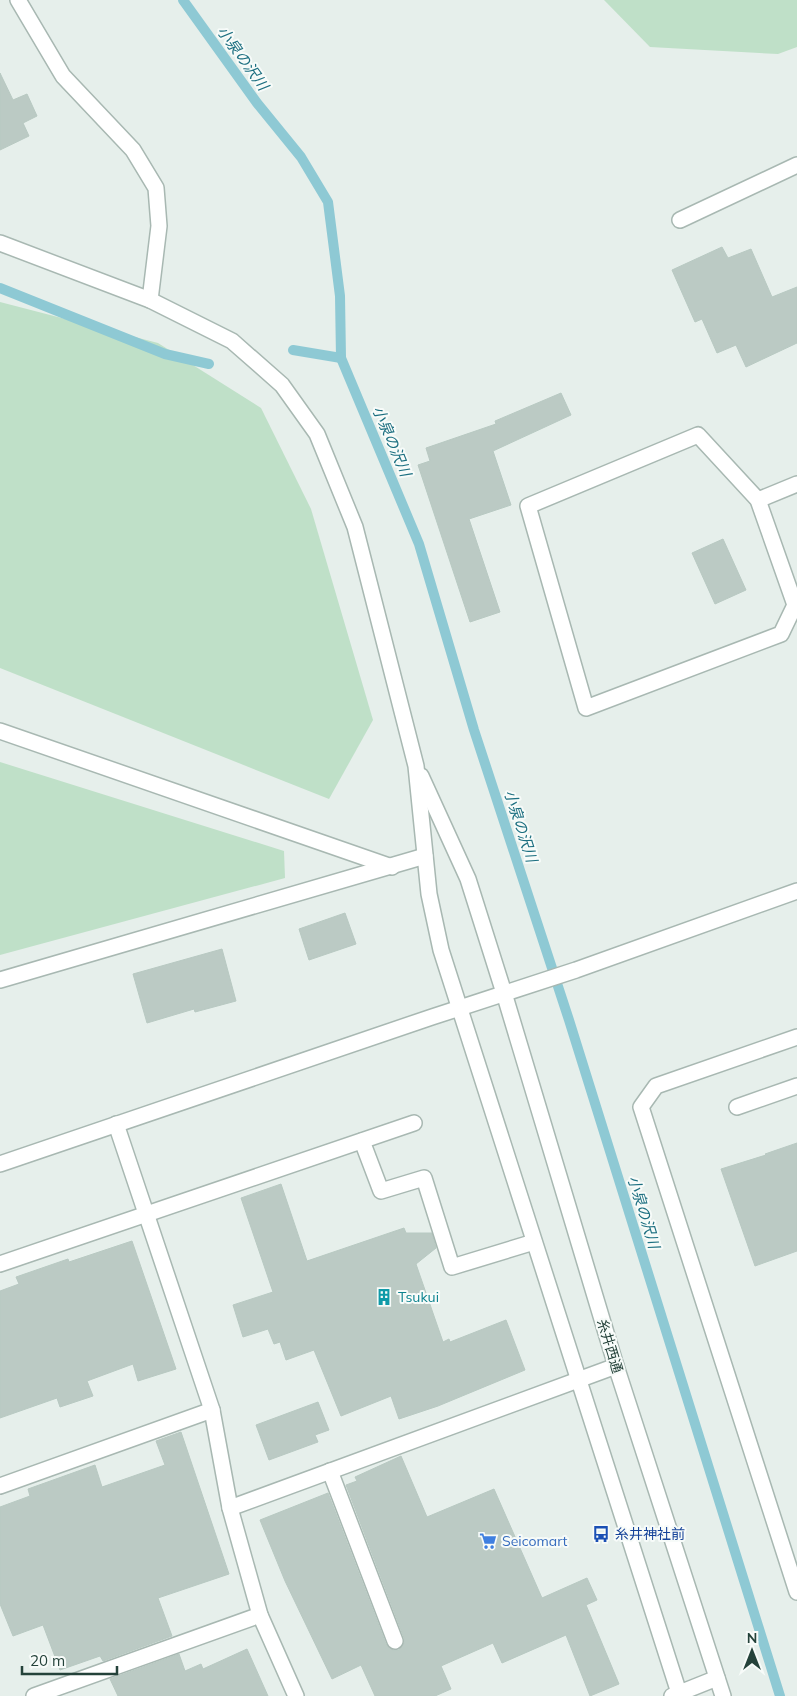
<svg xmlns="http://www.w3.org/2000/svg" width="797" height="1696" viewBox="0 0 797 1696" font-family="Mulish,'Noto Sans JP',sans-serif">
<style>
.green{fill:#bfe0c8}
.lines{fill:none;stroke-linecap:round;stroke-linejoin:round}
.stream{stroke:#8ec9d4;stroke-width:10}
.building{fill:#bbcac4;stroke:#b8c9c2}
.minor-casing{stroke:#a8b8b2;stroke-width:18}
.minor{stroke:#fff;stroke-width:15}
.labels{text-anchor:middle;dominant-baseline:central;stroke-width:4;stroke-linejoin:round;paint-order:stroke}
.culture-label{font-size:14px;fill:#0d838f;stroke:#f7fbf9;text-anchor:start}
.street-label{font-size:14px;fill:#24423a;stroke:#f7fbf9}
.transit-label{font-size:14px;fill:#164399;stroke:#f7fbf9;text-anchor:start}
.shop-label{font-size:14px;fill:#366cbe;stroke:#f7fbf9;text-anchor:start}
.water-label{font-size:15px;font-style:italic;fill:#1c6f80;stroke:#f7fbf9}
</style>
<rect width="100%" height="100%" fill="#e6efeb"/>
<g class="green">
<path d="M 604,0 L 797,0 L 797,47 L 778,54 L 650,47 Z"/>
<path d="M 0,302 L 158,343 L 261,408 L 311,509 L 373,720 L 329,799 L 0,668 Z"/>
<path d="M 0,762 L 284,851 L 285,878 L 0,955 Z"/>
</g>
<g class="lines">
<g class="stream">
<path d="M 183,0 L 257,103 L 301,157 L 328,202 L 340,296 L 341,358 L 419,544 L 474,730 L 569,1020 L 780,1696"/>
<path d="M 0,288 L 165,354 L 209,364"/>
<path d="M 293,350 L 341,358"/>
</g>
</g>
<g class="building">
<path d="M 0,73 L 13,100 L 27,94 L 37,116 L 23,123 L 29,136 L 0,150 Z"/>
<path d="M 722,247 L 728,258 L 751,249 L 772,297 L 797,287 L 797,343 L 746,367 L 736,345 L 717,353 L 702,319 L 695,322 L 672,270 Z"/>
<path d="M 561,393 L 571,415 L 493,451 L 511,505 L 469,519 L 500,612 L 470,622 L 418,465 L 430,461 L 426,448 L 496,424 L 495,421 Z"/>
<path d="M 723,539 L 746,590 L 715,604 L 692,553 Z"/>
<path d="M 345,913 L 356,944 L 309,960 L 299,929 Z"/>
<path d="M 222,949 L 236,1001 L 195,1012 L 194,1009 L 147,1023 L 133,974 Z"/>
<path d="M 797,1143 L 797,1251 L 755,1266 L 721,1169 L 766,1155 L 765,1154 Z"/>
<path d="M 281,1184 L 307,1261 L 404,1228 L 406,1233 L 432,1233 L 436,1248 L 416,1264 L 443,1342 L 449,1339 L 450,1342 L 506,1320 L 525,1370 L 438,1406 L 399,1419 L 391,1396 L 341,1416 L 314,1350 L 286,1360 L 280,1342 L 274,1344 L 268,1329 L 243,1337 L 233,1305 L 273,1292 L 241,1198 Z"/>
<path d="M 132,1241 L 176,1369 L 138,1381 L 133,1364 L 87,1381 L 93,1396 L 60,1407 L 57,1398 L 0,1418 L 0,1291 L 19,1284 L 16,1277 L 68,1259 L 69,1262 Z"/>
<path d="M 318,1402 L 329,1430 L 315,1435 L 318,1442 L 269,1460 L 256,1425 Z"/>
<path d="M 181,1432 L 229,1574 L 158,1598 L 172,1636 L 103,1661 L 100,1656 L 60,1670 L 43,1625 L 13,1636 L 0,1604 L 0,1507 L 30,1496 L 28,1489 L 95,1465 L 102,1487 L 165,1465 L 156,1441 Z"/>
<path d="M 401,1456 L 427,1517 L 494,1489 L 542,1598 L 587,1578 L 597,1600 L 586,1605 L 619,1684 L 590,1696 L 566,1635 L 502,1663 L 493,1643 L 441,1666 L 451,1689 L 435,1696 L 375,1696 L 361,1665 L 332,1679 L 285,1581 L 260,1520 L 328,1493 L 386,1644 L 393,1650 L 399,1650 L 404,1643 L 404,1638 L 346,1485 L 357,1481 L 355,1477 Z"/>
<path d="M 247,1649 L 268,1696 L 118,1696 L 110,1679 L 179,1654 L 185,1671 L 201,1664 L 203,1669 Z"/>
</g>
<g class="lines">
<g class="minor-casing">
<g id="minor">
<path d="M 18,0 L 63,76 L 133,150 L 156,188 L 159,226 L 150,300"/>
<path d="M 680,220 L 797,165"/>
<path d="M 0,243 L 150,300 L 232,341 L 282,385 L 317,434 L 355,527 L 416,766 L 429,894 L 441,950 L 680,1696"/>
<path d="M 698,435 L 758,500 L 795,605 L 781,634 L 586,708 L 528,506 Z"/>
<path d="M 758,500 L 797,484"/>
<path d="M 0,731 L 392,867"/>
<path d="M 421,776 L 468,879 L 504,993 L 616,1366 L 723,1696"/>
<path d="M 0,980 L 425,856"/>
<path d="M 797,1037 L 656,1086 L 641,1107 L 797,1592"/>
<path d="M 737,1107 L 797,1086"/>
<path d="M 116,1124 L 212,1410 L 230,1508 L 260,1615 L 296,1696"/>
<path d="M 362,1141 L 381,1191 L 424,1178 L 452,1267 L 534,1242"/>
<path d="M 0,1164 L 432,1017 L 576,970 L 797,891"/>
<path d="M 0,1264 L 414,1123"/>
<path d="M 330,1471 L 395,1641"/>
<path d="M 0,1486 L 212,1410"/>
<path d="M 230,1508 L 616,1366"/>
<path d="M 34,1696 L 260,1615"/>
<path d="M 672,1696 L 717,1678"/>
</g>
</g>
<use href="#minor" class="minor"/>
</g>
<defs>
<g id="building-bare" transform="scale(1.35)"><path d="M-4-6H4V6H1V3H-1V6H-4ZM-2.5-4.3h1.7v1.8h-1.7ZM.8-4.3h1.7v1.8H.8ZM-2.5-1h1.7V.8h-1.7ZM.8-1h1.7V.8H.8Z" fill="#0f9aa8" stroke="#f7fbf9" stroke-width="2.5" paint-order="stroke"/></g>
<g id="bus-bare" transform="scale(1.35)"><path d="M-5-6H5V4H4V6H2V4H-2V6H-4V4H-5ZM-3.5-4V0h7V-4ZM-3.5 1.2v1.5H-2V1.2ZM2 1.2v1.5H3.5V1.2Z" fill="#1a4fb4" stroke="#f7fbf9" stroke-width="2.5" paint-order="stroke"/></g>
<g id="supermarket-bare" transform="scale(1.35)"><path d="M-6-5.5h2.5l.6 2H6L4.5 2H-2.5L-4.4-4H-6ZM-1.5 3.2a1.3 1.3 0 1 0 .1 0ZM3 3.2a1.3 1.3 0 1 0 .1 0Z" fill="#3f7fe0" stroke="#f7fbf9" stroke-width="2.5" paint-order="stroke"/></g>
</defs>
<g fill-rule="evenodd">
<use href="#building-bare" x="384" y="1297"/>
<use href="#bus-bare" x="601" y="1534"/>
<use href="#supermarket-bare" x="488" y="1541"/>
</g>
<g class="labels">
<g class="culture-label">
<text x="398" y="1297">Tsukui</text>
</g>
<g class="street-label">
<text transform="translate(610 1346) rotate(73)">糸井西通</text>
</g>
<g class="transit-label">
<text x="615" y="1534">糸井神社前</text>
</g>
<g class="shop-label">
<text x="502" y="1541">Seicomart</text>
</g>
<g class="water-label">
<text transform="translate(243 58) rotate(54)">小泉の沢川</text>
<text transform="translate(392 441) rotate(67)">小泉の沢川</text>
<text transform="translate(521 826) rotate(72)">小泉の沢川</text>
<text transform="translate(644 1212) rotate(73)">小泉の沢川</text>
</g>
</g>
<g transform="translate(752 1651)" stroke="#f7fbf9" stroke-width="4" paint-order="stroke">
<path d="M0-4L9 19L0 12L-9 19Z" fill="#24423a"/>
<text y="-8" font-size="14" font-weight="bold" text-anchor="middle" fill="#24423a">N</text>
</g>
<path d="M22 1666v8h95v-8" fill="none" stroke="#24423a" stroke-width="2.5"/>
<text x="30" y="1666" font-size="15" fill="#24423a" stroke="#f7fbf9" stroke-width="4" paint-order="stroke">20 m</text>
</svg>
